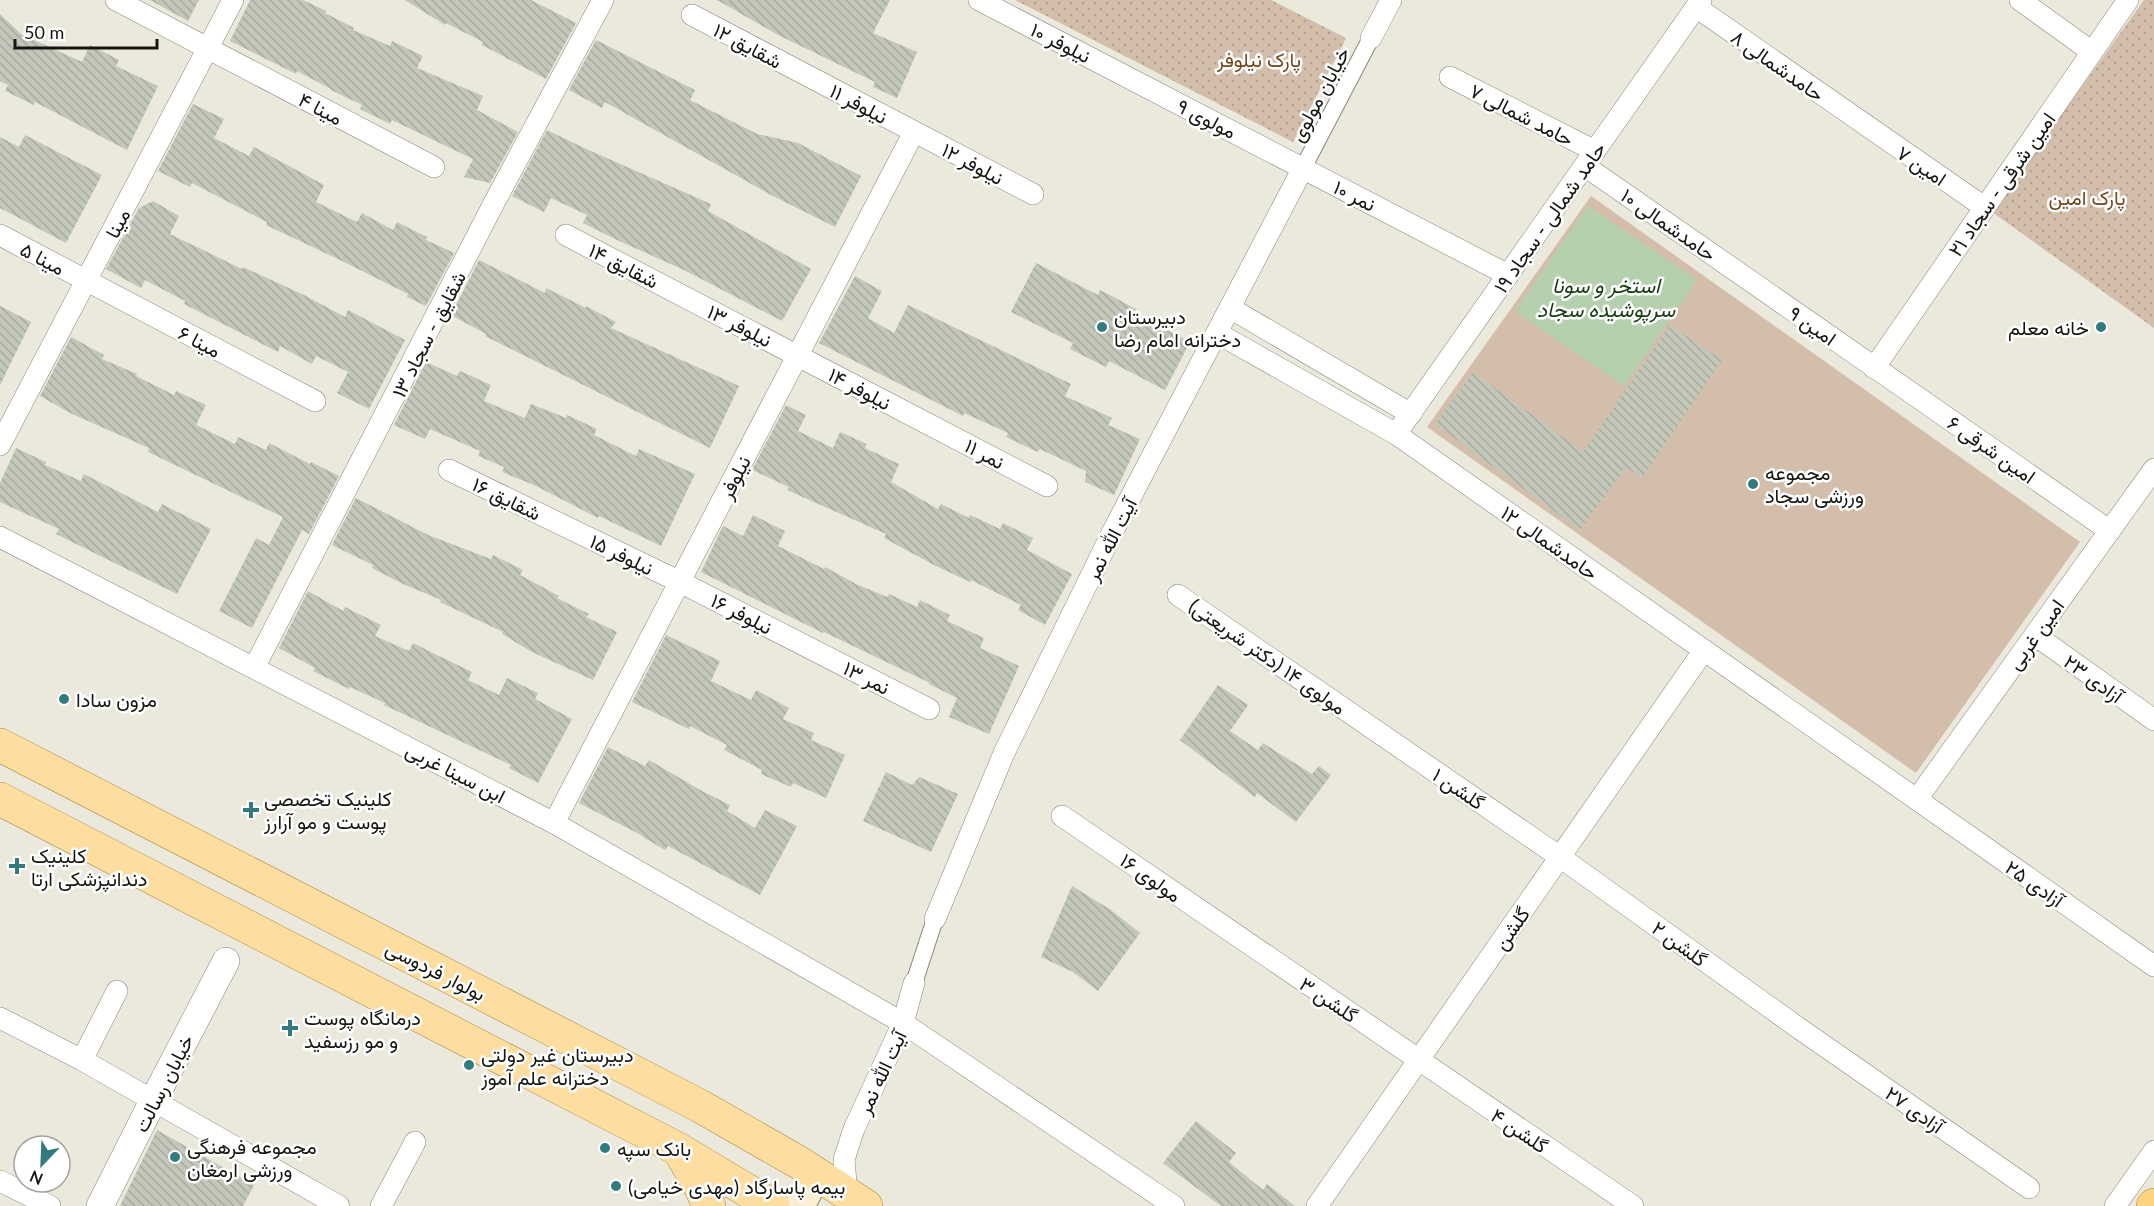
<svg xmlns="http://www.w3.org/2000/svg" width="2154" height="1206" viewBox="0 0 2154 1206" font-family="Lato,Vazirmatn,sans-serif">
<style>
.grass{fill:#d3bdab}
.park{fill:url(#park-dots)}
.water{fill:#b4d0af}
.building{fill:url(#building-back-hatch)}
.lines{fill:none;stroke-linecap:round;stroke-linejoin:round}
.pedestrian-casing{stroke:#88877b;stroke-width:18}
.minor-casing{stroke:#88877b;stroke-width:22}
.tertiary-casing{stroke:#88877b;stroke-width:28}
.secondary-casing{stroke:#88877b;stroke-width:32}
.primary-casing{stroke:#ac8a45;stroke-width:34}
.trunk-casing{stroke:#ac8a45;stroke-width:34}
.pedestrian{stroke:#fff;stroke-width:16}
.minor{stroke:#fff;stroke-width:21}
.tertiary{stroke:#fff;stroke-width:27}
.secondary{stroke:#feeed0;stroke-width:30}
.primary{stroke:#fedea0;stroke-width:33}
.trunk{stroke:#fed380;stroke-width:33}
.poi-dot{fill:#317b7f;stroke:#fff;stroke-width:2}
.labels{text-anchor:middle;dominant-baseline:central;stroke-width:5;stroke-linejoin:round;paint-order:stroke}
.street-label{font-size:20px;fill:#161611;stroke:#fff}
.park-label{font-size:20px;fill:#74471c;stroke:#fff}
.poi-label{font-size:20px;fill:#161611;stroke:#fff;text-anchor:start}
.water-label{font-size:21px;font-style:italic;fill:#163d11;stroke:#fff}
</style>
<defs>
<pattern id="park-dots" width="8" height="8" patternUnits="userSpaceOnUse" patternTransform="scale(1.5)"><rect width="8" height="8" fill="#d3bdab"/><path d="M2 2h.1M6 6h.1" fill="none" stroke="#b4a292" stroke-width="1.8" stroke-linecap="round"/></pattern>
<pattern id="building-back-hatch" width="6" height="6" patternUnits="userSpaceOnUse" patternTransform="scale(1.5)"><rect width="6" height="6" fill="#c3c7ba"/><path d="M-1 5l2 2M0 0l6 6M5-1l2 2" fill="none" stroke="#a7aa9f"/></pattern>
</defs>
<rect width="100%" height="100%" fill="#ebe9db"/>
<path class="grass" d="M 1591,196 L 2080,542 L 1916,773 L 1427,427 Z"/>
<g class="park">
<path d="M 1015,0 L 1271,0 L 1346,38 L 1293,142 Z"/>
<path d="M 2144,0 L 2154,0 L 2154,328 L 1992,212 Z"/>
</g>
<path class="water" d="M 1588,206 L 1697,280 L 1624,386 L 1515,311 Z"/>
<g class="building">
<path d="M 150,0 L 199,0 L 188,21 Z"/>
<path d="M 250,0 L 303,0 L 326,11 L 325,13 L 354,28 L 353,30 L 390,46 L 392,41 L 423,56 L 417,68 L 483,96 L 477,110 L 518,132 L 490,183 L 464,177 L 473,159 L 392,120 L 390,124 L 360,109 L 362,105 L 331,90 L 331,89 L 297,71 L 296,74 L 230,41 Z"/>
<path d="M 405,0 L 531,0 L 576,23 L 546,79 L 482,45 L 483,42 L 446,23 L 445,25 Z"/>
<path d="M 717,0 L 890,0 L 873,33 L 917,52 L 897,98 L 873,87 L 875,82 L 778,35 Z"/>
<path d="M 0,14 L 21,34 L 82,62 L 90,45 L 119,60 L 116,66 L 158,86 L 127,150 L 35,102 L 34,105 L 5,91 L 8,85 L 0,81 Z"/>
<path d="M 596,40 L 695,90 L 690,100 L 757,134 L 798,143 L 861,176 L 835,227 L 771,195 L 605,102 L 602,108 L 569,90 Z"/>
<path d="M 193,104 L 224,119 L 214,138 L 249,156 L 254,147 L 324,185 L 316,202 L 357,222 L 362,213 L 393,230 L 397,222 L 427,237 L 426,240 L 454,253 L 426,306 L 407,297 L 408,294 L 340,260 L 266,225 L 267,222 L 192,183 L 190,187 L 158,171 Z"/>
<path d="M 547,130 L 584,148 L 711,204 L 708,211 L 811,269 L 782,321 L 684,270 L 617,240 L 583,223 L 587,215 L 551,198 L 544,212 L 512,196 Z"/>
<path d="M 25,135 L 102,175 L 66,243 L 0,208 L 0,137 L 19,147 Z"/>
<path d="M 153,201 L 179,216 L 170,234 L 242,269 L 243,267 L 304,295 L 345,317 L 348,310 L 405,340 L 369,409 L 337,393 L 348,372 L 316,356 L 312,364 L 280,346 L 278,352 L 184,304 L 185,301 L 145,280 L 141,288 L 106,269 L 139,208 Z"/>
<path d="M 479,260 L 545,293 L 546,288 L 586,308 L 586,306 L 616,322 L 611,328 L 739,386 L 710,448 L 485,336 L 486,334 L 451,315 Z"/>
<path d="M 1036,263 L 1098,295 L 1100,290 L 1136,309 L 1134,313 L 1190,342 L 1165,390 L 1109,361 L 1106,367 L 1070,349 L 1073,343 L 1011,312 Z"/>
<path d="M 855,276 L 882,291 L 868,318 L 894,333 L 908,305 L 1071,384 L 1065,396 L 1112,418 L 1108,425 L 1140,439 L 1114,495 L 1085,482 L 1086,471 L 1040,449 L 1038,452 L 1006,437 L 1008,433 L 964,413 L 963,416 L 819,343 Z"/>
<path d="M 0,306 L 31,322 L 0,385 Z"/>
<path d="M 1670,325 L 1722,360 L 1642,478 L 1626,467 L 1580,530 L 1435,424 L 1473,372 L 1583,452 Z"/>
<path d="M 71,337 L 104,355 L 102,359 L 137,374 L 136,376 L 174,395 L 176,391 L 206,405 L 196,425 L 235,444 L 238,437 L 266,450 L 269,443 L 310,464 L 311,462 L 339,476 L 309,534 L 302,530 L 252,628 L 219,611 L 256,538 L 269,545 L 283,517 L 148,452 L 149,448 L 72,414 L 40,396 Z"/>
<path d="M 426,362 L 457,376 L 460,371 L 491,385 L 484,401 L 525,418 L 531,404 L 566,418 L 567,415 L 597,429 L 594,435 L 636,456 L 639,449 L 695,474 L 661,546 L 599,516 L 598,518 L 534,485 L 502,472 L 504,467 L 478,456 L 480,451 L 430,429 L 425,439 L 394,425 Z"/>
<path d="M 786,405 L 806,415 L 798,431 L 833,448 L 840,432 L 867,444 L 865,448 L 899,464 L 891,482 L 938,509 L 941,504 L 969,518 L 970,515 L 1000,529 L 1003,523 L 1033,538 L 1027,550 L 1072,574 L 1045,625 L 1018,610 L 1021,605 L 971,580 L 970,582 L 934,565 L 884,538 L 886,534 L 787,490 L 789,487 L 752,470 Z"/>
<path d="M 16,448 L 46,462 L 45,465 L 81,481 L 84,474 L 158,512 L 162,504 L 211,529 L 177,594 L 56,534 L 59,529 L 0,502 L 0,483 Z"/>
<path d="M 356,498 L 428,535 L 491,559 L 493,555 L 523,570 L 520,575 L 559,596 L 557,598 L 589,614 L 586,617 L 617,632 L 593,680 L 532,652 L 502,634 L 503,632 L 440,602 L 441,600 L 401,583 L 372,568 L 373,565 L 332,545 Z"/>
<path d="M 753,515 L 785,531 L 778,546 L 824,569 L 825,567 L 856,584 L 887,597 L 889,594 L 917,607 L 920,600 L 950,615 L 947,621 L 984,638 L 980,648 L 1019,666 L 989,734 L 949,717 L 957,698 L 929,684 L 930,683 L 824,632 L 823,633 L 701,572 L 723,526 L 743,536 Z"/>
<path d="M 308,591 L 343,611 L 345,607 L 381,625 L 375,636 L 409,651 L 413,643 L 439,656 L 472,672 L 468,680 L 499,695 L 507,678 L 538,693 L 535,699 L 572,719 L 538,783 L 509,768 L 511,765 L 384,705 L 385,703 L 350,687 L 349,689 L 313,671 L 315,668 L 279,648 Z"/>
<path d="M 666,635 L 720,661 L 711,681 L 751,700 L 756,690 L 789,708 L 783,719 L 814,733 L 811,740 L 845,755 L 826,798 L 793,783 L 791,787 L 761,774 L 762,770 L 724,750 L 727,745 L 690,726 L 689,729 L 632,702 Z"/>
<path d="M 1218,685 L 1248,705 L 1230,731 L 1258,750 L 1263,743 L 1312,774 L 1319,766 L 1331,775 L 1296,822 L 1257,793 L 1255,797 L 1180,740 Z"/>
<path d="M 608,747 L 645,766 L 649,760 L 702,791 L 730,805 L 727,811 L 755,828 L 765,810 L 797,826 L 760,895 L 668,846 L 665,850 L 643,837 L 643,836 L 579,803 Z"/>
<path d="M 886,772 L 912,785 L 919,777 L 958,794 L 931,852 L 863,821 Z"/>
<path d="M 1072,886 L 1111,910 L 1140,933 L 1098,991 L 1073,972 L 1041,957 Z"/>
<path d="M 1196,1121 L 1236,1153 L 1229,1162 L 1263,1190 L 1267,1184 L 1295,1206 L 1221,1206 L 1163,1163 Z"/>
<path d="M 157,1130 L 254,1185 L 243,1206 L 120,1206 Z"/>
</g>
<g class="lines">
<g class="pedestrian-casing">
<g id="pedestrian">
<path d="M 1303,168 L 1371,38"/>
<path d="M 914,983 L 935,919"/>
</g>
</g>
<g class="minor-casing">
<g id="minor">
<path d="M 116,0 L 434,167"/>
<path d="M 979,0 L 1508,275"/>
<path d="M 2020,0 L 2092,52"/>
<path d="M 1696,7 L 1984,207"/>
<path d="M 692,15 L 1033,194"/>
<path d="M 1371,38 L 1391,0"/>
<path d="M 1450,77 L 1595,151"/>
<path d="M 1585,166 L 2110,531"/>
<path d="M 0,235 L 315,401"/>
<path d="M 566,235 L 1047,486"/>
<path d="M 1230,308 L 1411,414"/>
<path d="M 1217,333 L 1396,434 L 2154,966"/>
<path d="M 1874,368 L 2128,0"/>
<path d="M 1396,434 L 1701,0"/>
<path d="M 0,445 L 233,0"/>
<path d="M 449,470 L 680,582 L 929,709"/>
<path d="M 0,537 L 554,823 L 903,1023 L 1174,1206"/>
<path d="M 1178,595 L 1560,857 L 1800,1029 L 2029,1188"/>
<path d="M 2035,635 L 2154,720"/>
<path d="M 254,668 L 495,201 L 603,0"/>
<path d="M 1917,799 L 2154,469"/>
<path d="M 1062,816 L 1633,1206"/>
<path d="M 554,823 L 914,132"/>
<path d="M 935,919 L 1004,753 L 1115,527 L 1303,168"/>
<path d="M 0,1018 L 82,1060 L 339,1206"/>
<path d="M 82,1060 L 117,991"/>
<path d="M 0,1181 L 50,1206"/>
<path d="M 847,1194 L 844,1160 L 847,1150 L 854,1129 L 903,1023 L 914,983"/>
<path d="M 381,1206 L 415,1142"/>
<path d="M 1317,1206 L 1704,650"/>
<path d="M 2115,1206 L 2154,1151"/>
</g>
</g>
<g class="tertiary-casing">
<path id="tertiary" d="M 100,1206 L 153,1101 L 226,961"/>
</g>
<g class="secondary-casing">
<path id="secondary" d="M 799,1206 L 817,1174"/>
</g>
<g class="primary-casing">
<g id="primary">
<path d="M 0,745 L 700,1106 L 798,1162 L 866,1206"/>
<path d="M 0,799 L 678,1149 L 773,1206"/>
<path d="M 679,1150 L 701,1188 L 709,1206"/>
</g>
</g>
<g class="trunk-casing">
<path id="trunk" d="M 2153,1206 L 2154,1205"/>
</g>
<use href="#pedestrian" class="pedestrian"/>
<use href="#minor" class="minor"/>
<use href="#tertiary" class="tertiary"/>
<use href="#secondary" class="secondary"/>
<use href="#primary" class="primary"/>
<use href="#trunk" class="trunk"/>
</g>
<g class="poi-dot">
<circle cx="1102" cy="327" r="6"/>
<circle cx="2101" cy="327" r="6"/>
<circle cx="1753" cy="484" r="6"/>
<circle cx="64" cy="699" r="6"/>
<path d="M248 801h6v6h6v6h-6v6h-6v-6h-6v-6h6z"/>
<path d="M14 857h6v6h6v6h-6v6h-6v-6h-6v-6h6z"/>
<path d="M287 1019h6v6h6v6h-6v6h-6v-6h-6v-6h6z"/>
<circle cx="469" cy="1065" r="6"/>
<circle cx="605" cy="1148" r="6"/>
<circle cx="175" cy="1157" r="6"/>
<circle cx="616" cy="1186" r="6"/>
</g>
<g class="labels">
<g class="street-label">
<text transform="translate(1061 42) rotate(27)">نیلوفر ۱۰</text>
<text transform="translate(748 45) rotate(28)">شقایق ۱۲</text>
<text transform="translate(1778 65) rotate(35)">حامدشمالی ۸</text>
<text transform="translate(1319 94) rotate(-62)">خیابان مولوی</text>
<text transform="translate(859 103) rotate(28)">نیلوفر ۱۱</text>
<text transform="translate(321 108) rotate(28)">مینا ۴</text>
<text transform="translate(1522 114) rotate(27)">حامد شمالی ۷</text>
<text transform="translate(1207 118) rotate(27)">مولوی ۹</text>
<text transform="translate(973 163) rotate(28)">نیلوفر ۱۲</text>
<text transform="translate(1922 165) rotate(34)">امین ۷</text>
<text transform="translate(2001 184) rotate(-55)">امین شرقی - سجاد ۲۱</text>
<text transform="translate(1355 195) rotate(27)">نمر ۱۰</text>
<text transform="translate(1549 217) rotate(-55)">حامد شمالی - سجاد ۱۹</text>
<text transform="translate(117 223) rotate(-62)">مینا</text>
<text transform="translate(1669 224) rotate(35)">حامدشمالی ۱۰</text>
<text transform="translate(43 258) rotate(28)">مینا ۵</text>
<text transform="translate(624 265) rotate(27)">شقایق ۱۴</text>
<text transform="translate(740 325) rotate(27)">نیلوفر ۱۳</text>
<text transform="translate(1813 325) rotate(35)">امین ۹</text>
<text transform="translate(428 334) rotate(-63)">شقایق - سجاد ۱۳</text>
<text transform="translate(200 341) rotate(28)">مینا ۶</text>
<text transform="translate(860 388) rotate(28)">نیلوفر ۱۴</text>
<text transform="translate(1992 449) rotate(35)">امین شرقی ۶</text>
<text transform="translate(985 453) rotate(28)">نمر ۱۱</text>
<text transform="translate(734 477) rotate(-63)">نیلوفر</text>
<text transform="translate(507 498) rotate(26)">شقایق ۱۶</text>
<text transform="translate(1110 539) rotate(-63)">آیت الله نمر</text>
<text transform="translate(1550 542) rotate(35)">حامدشمالی ۱۲</text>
<text transform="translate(622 554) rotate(26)">نیلوفر ۱۵</text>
<text transform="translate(742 613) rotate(27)">نیلوفر ۱۶</text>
<text transform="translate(2035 634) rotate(-54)">امین غربی</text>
<text transform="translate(1268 656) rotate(35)">مولوی ۱۴ (دکتر شریعتی)</text>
<text transform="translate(867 677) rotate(27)">نمر ۱۳</text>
<text transform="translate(2094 678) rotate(36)">آزادی ۲۳</text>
<text transform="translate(456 772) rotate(27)">ابن سینا غربی</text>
<text transform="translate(1459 788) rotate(34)">گلشن ۱</text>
<text transform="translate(1151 877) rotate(35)">مولوی ۱۶</text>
<text transform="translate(2035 883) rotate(35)">آزادی ۲۵</text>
<text transform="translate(1511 928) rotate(-55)">گلشن</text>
<text transform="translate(1680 943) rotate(36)">گلشن ۲</text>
<text transform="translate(436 970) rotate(27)">بولوار فردوسی</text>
<text transform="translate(1329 999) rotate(34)">گلشن ۳</text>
<text transform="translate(881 1072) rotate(-65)">آیت الله نمر</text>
<text transform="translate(163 1083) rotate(-63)">خیابان رسالت</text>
<text transform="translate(1915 1109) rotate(35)">۲۷ آزادی</text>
<text transform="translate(1520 1130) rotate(34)">گلشن ۴</text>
</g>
<g class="park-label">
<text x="1259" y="59">پارک نیلوفر</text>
<text x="2087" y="197">پارک امین</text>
</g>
<g class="poi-label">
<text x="1114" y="316">دبیرستان<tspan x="1114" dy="23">دخترانه امام رضا</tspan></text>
<text x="2089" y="327" text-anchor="end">خانه معلم</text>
<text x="1765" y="472">مجموعه<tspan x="1765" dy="23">ورزشی سجاد</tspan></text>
<text x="76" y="699">مزون سادا</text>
<text x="264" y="798">کلینیک تخصصی<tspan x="264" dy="23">پوست و مو آرارز</tspan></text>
<text x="31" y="855">کلینیک<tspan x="31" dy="23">دندانپزشکی ارتا</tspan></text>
<text x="304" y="1017">درمانگاه پوست<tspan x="304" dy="23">و مو رزسفید</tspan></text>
<text x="481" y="1054">دبیرستان غیر دولتی<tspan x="481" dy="23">دخترانه علم آموز</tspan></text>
<text x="187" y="1146">مجموعه فرهنگی<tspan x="187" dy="23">ورزشی ارمغان</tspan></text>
<text x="617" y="1148">بانک سپه</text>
<text x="628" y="1186">بیمه پاسارگاد (مهدی خیامی)</text>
</g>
<g class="water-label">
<text x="1606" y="284">استخر و سونا<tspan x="1606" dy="24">سرپوشیده سجاد</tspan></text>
</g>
</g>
<g transform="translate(42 1164) rotate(203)"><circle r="28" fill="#ffffff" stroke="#a2a2a0" stroke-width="1.5"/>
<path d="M0-4.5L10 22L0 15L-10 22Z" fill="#317b7f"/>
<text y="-9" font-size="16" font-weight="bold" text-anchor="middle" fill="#161611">N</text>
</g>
<path d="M15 39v9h142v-9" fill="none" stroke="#161611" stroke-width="3"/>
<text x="24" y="39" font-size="18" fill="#161611" stroke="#ffffff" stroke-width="4.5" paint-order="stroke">50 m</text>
</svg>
